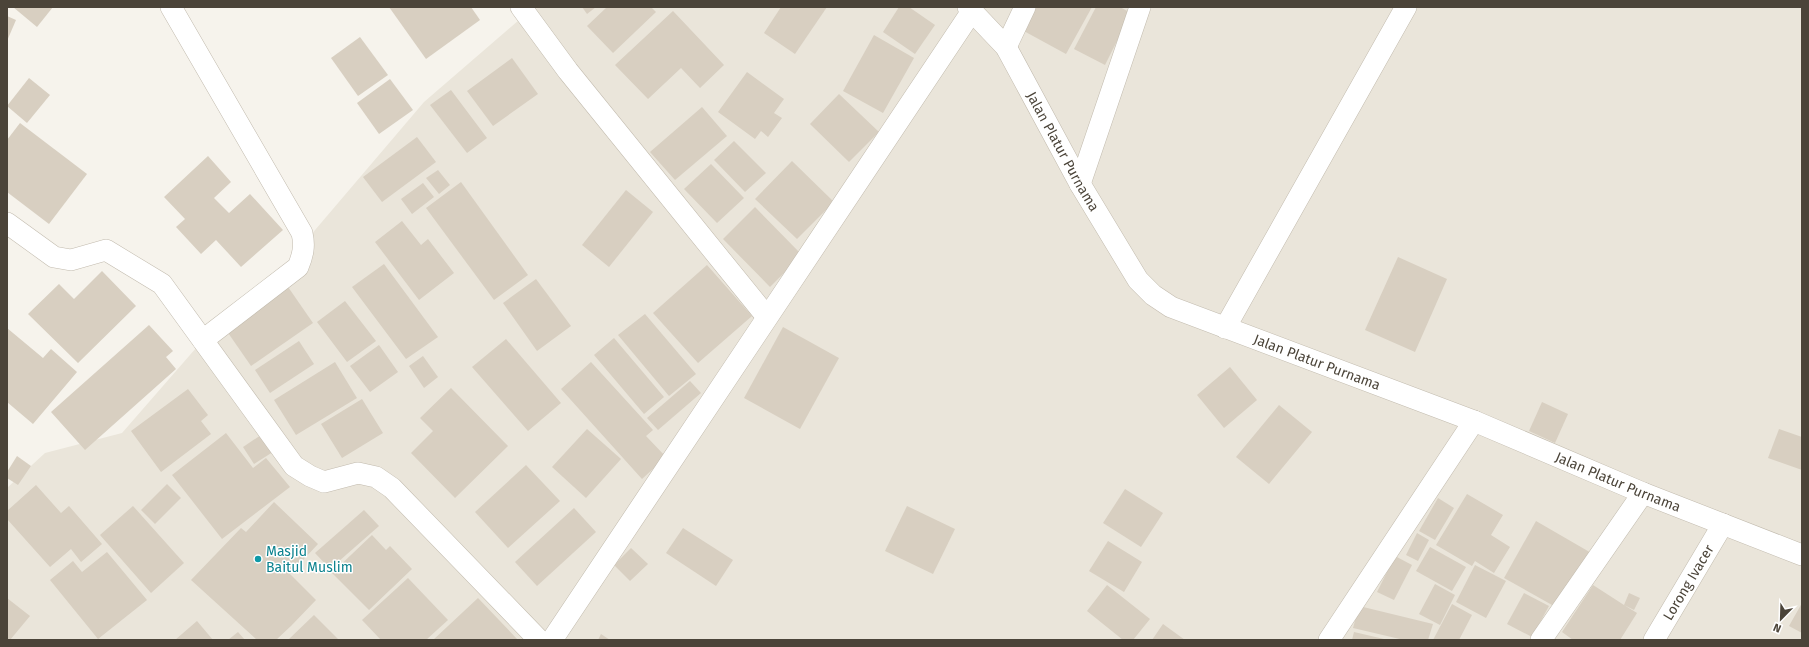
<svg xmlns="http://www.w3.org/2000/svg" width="1809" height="647" viewBox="0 0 1809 647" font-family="'Fira Sans',sans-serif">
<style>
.residential{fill:#eae5da}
.building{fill:#d8cfc1}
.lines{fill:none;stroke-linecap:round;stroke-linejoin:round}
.minor-casing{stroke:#c2bbae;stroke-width:22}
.minor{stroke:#fff;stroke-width:21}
.culture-dot{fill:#0f9aa8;stroke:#fff;stroke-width:1.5}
.labels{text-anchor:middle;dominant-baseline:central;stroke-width:3;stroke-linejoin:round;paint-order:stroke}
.street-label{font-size:14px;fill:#4b4439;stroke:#fff}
.culture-label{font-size:14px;fill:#0d838f;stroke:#fff;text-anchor:start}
</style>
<rect width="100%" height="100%" fill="#f6f3ec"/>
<path class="residential" d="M 532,7 L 1802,7 L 1802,640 L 7,640 L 7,488 L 45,453 L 122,433 L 203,340 L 298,267 L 304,243 L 424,102 L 526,14 Z"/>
<g class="building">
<path d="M 13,7 L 53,7 L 37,27 Z"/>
<path d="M 389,7 L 471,7 L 480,20 L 426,59 Z"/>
<path d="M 582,7 L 596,7 L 587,14 Z"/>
<path d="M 607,7 L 651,7 L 656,12 L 613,53 L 587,26 Z"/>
<path d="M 781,7 L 827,7 L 795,54 L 764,33 Z"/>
<path d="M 899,7 L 909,7 L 935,25 L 915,54 L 883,32 Z"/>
<path d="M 1034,7 L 1092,7 L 1066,54 L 1022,30 Z"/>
<path d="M 1096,7 L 1120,7 L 1131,13 L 1105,65 L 1074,49 Z"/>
<path d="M 673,11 L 724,65 L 700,88 L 681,68 L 648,99 L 615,65 Z"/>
<path d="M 7,16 L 16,20 L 7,41 Z"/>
<path d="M 874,35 L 914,58 L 883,113 L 843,91 Z"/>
<path d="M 360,37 L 388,75 L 358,96 L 331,58 Z"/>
<path d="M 512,58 L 538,94 L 493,126 L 467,91 Z"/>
<path d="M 747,72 L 784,99 L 774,113 L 782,118 L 768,137 L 761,131 L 755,139 L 718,112 Z"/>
<path d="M 29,78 L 50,95 L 27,123 L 7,106 Z"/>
<path d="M 390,79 L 413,110 L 379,134 L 357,103 Z"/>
<path d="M 451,90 L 487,138 L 467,153 L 430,105 Z"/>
<path d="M 839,94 L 879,132 L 849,162 L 810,124 Z"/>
<path d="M 702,107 L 727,136 L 675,180 L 650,152 Z"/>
<path d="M 20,123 L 87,174 L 49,224 L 7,192 L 7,140 Z"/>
<path d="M 417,137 L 436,162 L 382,202 L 363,177 Z"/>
<path d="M 734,141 L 766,173 L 745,192 L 714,160 Z"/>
<path d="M 208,156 L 231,182 L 214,198 L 229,213 L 250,194 L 283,230 L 241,267 L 216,240 L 201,254 L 176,227 L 185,219 L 164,197 Z"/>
<path d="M 792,161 L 834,202 L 797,239 L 755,199 Z"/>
<path d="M 711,164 L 744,198 L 717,223 L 684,189 Z"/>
<path d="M 438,170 L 450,185 L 439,194 L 426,178 Z"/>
<path d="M 461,182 L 528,275 L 494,300 L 426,208 Z"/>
<path d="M 423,183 L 434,197 L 412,214 L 401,199 Z"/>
<path d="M 626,190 L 653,212 L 609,267 L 582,245 Z"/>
<path d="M 755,207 L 802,255 L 770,287 L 723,239 Z"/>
<path d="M 402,221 L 421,245 L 428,239 L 454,273 L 419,300 L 375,242 Z"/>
<path d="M 1398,257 L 1447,279 L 1415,352 L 1365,330 Z"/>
<path d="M 384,264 L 438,337 L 406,359 L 352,287 Z"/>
<path d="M 707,265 L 752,316 L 698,363 L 653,313 Z"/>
<path d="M 102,271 L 136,306 L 78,363 L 28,314 L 59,284 L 74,299 Z"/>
<path d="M 536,279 L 571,326 L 537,351 L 503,303 Z"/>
<path d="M 286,284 L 313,323 L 251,366 L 224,327 Z"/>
<path d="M 345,301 L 376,341 L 347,362 L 317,322 Z"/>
<path d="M 645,314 L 696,374 L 669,396 L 618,335 Z"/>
<path d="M 149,325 L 173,351 L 166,357 L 176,369 L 85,450 L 51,412 Z"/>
<path d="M 783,327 L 839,358 L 800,429 L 744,398 Z"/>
<path d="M 7,328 L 43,358 L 51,349 L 77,372 L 33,424 L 7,402 Z"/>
<path d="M 614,338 L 664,397 L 644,414 L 594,355 Z"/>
<path d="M 506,339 L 561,403 L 528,431 L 472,367 Z"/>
<path d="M 299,341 L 314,364 L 270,393 L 255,370 Z"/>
<path d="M 379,345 L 398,372 L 370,392 L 350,366 Z"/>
<path d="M 423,356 L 438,377 L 424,388 L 409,366 Z"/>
<path d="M 335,362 L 357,398 L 296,435 L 274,400 Z"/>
<path d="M 591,362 L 653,430 L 646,436 L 666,457 L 642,479 L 561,389 Z"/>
<path d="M 1230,367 L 1257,400 L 1224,428 L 1197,395 Z"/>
<path d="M 690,381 L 701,393 L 658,430 L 647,418 Z"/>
<path d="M 451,388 L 508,446 L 455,498 L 411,453 L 433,431 L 420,418 Z"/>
<path d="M 188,389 L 208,415 L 201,421 L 211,434 L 161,472 L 131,431 Z"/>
<path d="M 362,399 L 383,433 L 342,458 L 321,424 Z"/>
<path d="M 1542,402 L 1568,414 L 1555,443 L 1529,431 Z"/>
<path d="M 1279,405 L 1312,432 L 1269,484 L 1236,457 Z"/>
<path d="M 587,429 L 621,459 L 586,498 L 552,467 Z"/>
<path d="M 1779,429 L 1802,437 L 1802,470 L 1768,458 Z"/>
<path d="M 226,433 L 253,468 L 266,458 L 290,487 L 222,539 L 172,475 Z"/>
<path d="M 264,433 L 276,450 L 254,464 L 243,447 Z"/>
<path d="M 17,456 L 31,466 L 18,485 L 7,478 L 7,472 Z"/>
<path d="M 526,465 L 560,501 L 508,548 L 475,512 Z"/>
<path d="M 167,484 L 181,498 L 155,524 L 141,510 Z"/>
<path d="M 36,485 L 61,513 L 69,506 L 102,544 L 81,562 L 71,549 L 50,567 L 7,519 L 7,511 Z"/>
<path d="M 1125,489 L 1163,513 L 1141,547 L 1103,523 Z"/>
<path d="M 1467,494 L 1503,515 L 1491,535 L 1510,547 L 1494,573 L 1475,561 L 1472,566 L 1436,545 Z"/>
<path d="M 1438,498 L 1454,508 L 1435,540 L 1419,531 Z"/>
<path d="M 274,502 L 318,544 L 290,574 L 316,600 L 291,626 L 276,640 L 257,640 L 191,580 L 241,528 L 246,532 Z"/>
<path d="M 133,506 L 184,563 L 151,593 L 100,535 Z"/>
<path d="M 907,506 L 955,529 L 933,574 L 885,551 Z"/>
<path d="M 574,508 L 596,532 L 537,586 L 515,562 Z"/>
<path d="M 364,510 L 379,526 L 330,569 L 315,553 Z"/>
<path d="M 1536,521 L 1593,554 L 1561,610 L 1504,578 Z"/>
<path d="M 683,528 L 733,560 L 716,586 L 666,553 Z"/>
<path d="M 1417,533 L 1429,540 L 1418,561 L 1406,555 Z"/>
<path d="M 372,535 L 386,550 L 390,546 L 412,569 L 369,610 L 332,573 Z"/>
<path d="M 1108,541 L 1142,562 L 1124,592 L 1089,571 Z"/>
<path d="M 1430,547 L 1466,567 L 1452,591 L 1416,571 Z"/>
<path d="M 631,548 L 648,564 L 630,581 L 614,565 Z"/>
<path d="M 107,552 L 147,600 L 98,639 L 50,580 L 73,561 L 82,572 Z"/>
<path d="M 1395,556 L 1412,565 L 1394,600 L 1377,592 Z"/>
<path d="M 1475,565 L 1506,581 L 1486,618 L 1456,602 Z"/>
<path d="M 408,578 L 448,620 L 426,640 L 381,640 L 362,620 Z"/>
<path d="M 1435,584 L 1455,595 L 1440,625 L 1419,614 Z"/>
<path d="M 1107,585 L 1150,619 L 1133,640 L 1123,640 L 1087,611 Z"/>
<path d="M 1593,585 L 1624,605 L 1629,593 L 1640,598 L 1634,610 L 1624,605 L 1637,613 L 1620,640 L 1573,640 L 1562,632 Z"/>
<path d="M 1524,593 L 1549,606 L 1532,637 L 1507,624 Z"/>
<path d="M 7,598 L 30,616 L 10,640 L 7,640 Z"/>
<path d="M 478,598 L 518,640 L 433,640 Z"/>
<path d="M 1802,603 L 1802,633 L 1789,626 Z"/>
<path d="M 1452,604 L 1472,615 L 1459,640 L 1433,640 Z"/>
<path d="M 1359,606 L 1433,624 L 1428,640 L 1404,640 L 1353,628 Z"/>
<path d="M 314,615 L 339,640 L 288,640 Z"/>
<path d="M 197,621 L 213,640 L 175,640 Z"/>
<path d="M 1163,624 L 1185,640 L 1152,640 Z"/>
<path d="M 238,632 L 245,640 L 228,640 Z"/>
<path d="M 1354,632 L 1384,639 L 1384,640 L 1352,640 Z"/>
<path d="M 601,634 L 610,640 L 598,640 Z"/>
</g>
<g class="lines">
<g class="minor-casing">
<g id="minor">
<path d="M 171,7 L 302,233 C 305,246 303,255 298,267 L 203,340"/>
<path d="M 521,7 L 568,71 L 767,317"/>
<path id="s1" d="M 968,7 L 1006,47 L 1080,184 L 1138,280 L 1153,295 L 1171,307 L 1474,421 L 1643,493 L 1802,555"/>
<path d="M 1006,47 L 1025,7"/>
<path d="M 1080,184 L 1140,7"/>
<path d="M 7,223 L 54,257 L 71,260 L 106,250 L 162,284 L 294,466 L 310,476 L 324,482 L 358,473 L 376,477 L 392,488 L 539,640"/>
<path d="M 1225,328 L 1406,7"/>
<path d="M 552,640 L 972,11"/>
<path d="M 1329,640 L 1474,421"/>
<path d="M 1541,640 L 1643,493"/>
<path id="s2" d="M 1654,640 L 1723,524"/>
</g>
</g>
<use href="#minor" class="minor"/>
</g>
<circle class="culture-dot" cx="258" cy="559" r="4"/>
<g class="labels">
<g class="street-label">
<text stroke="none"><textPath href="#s1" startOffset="174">Jalan Platur Purnama</textPath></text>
<text stroke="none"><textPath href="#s1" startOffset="522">Jalan Platur Purnama</textPath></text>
<text stroke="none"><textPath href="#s1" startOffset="846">Jalan Platur Purnama</textPath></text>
<text stroke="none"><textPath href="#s2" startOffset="67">Lorong Ivacer</textPath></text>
</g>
<g class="culture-label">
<text x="266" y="551">Masjid<tspan x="266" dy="16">Baitul Muslim</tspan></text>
</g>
</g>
<rect width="1809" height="647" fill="none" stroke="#4b4439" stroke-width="16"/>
<g transform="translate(1781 619) rotate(203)" stroke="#ffffff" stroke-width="3" paint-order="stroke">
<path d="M0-3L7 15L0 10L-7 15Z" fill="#4b4439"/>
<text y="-6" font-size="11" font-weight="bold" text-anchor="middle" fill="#4b4439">N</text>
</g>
</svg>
